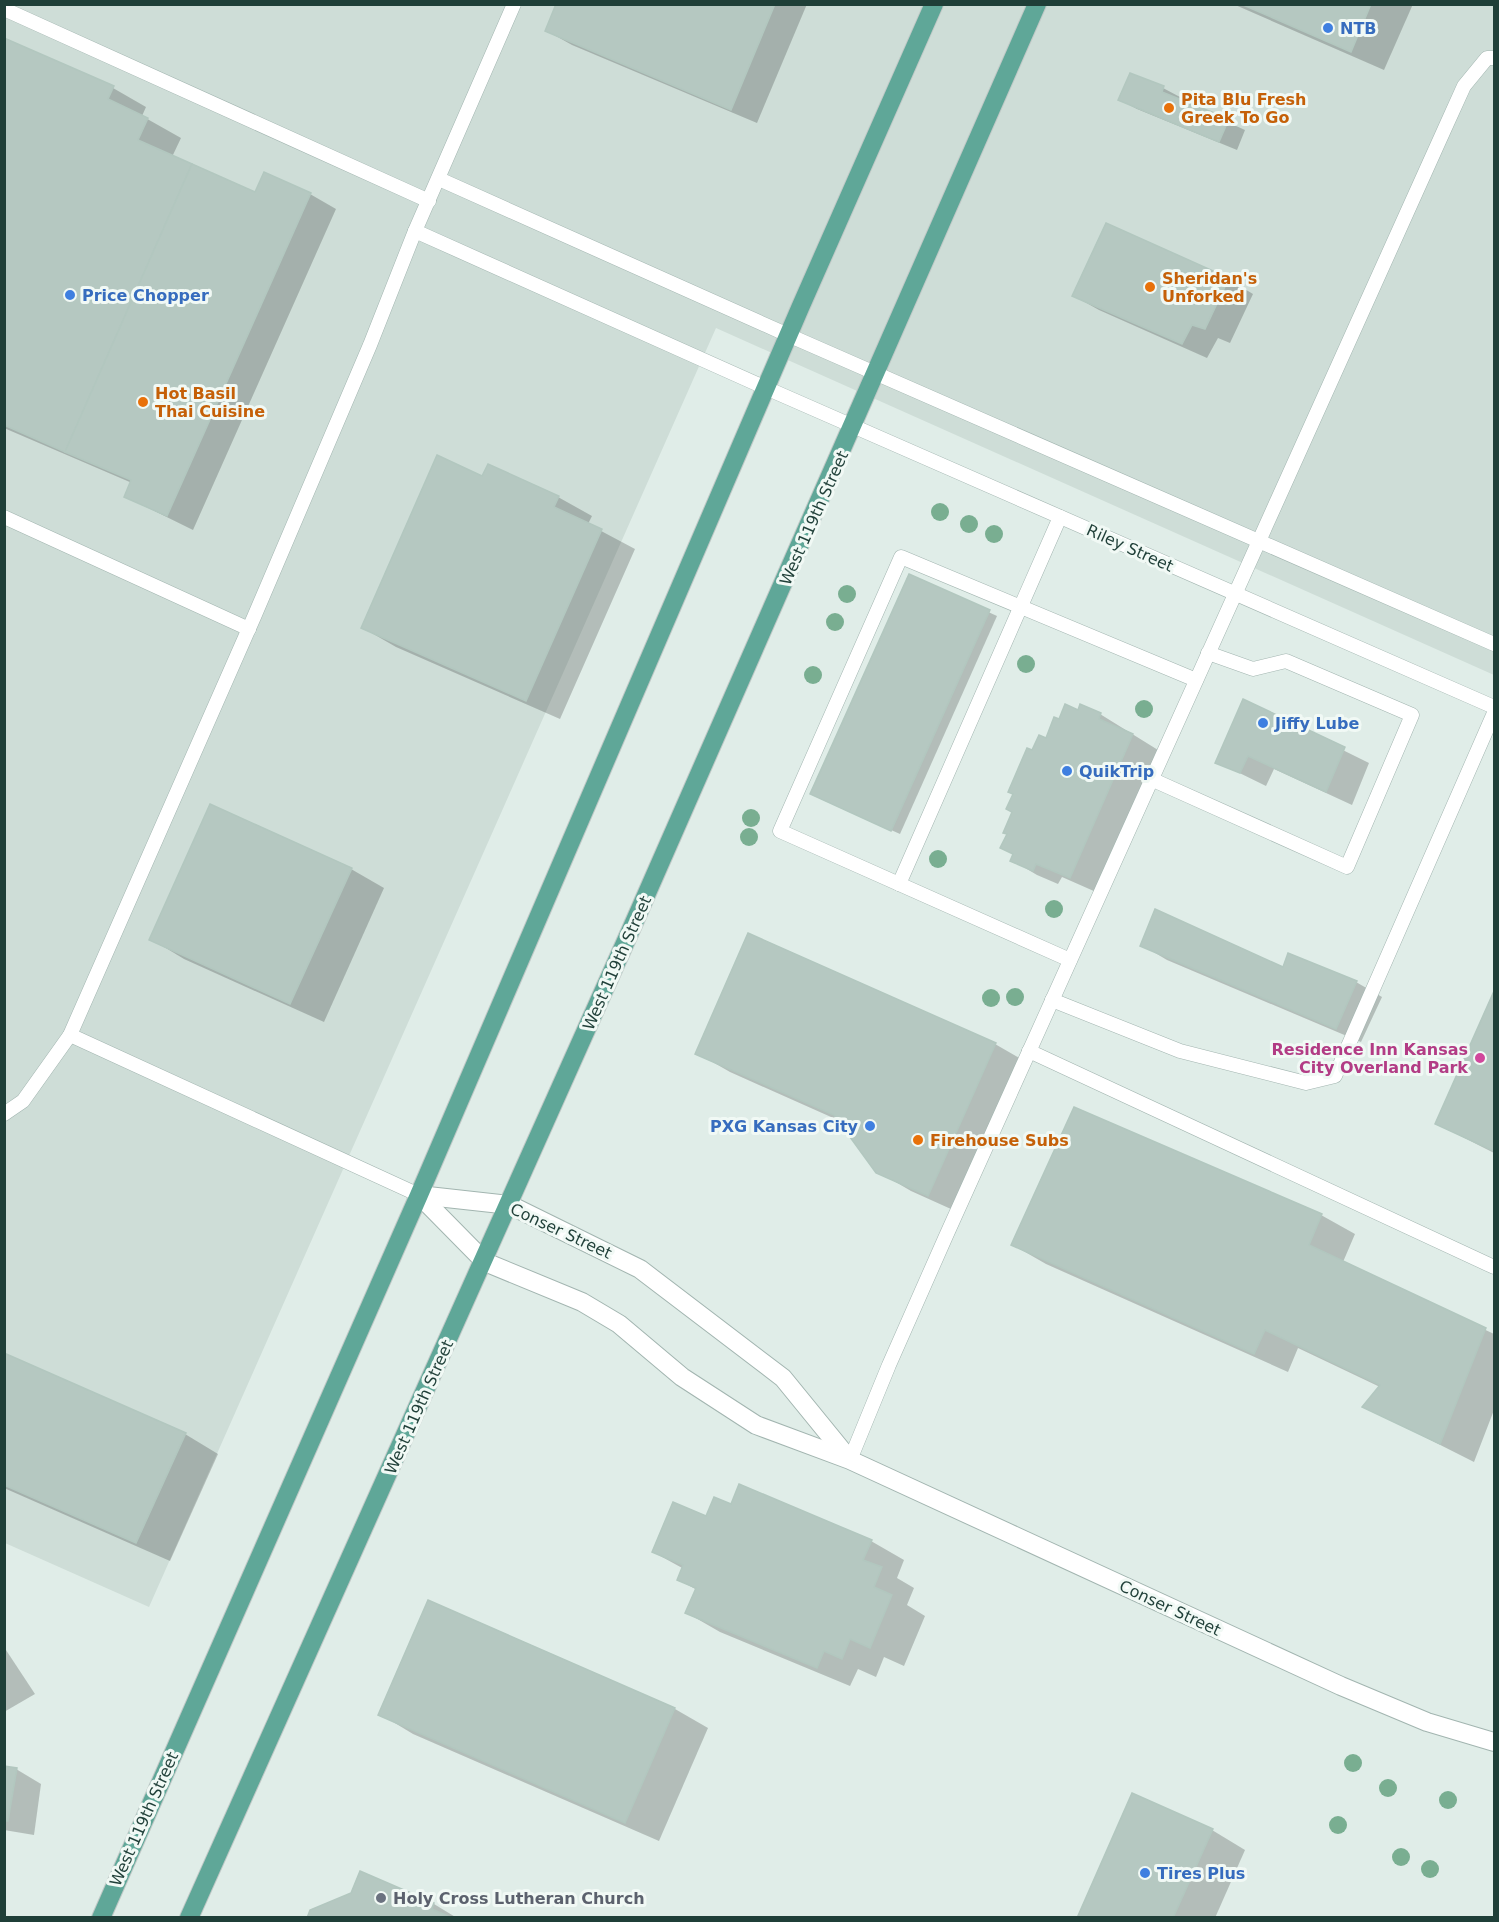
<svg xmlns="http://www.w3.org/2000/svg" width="1499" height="1922" viewBox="0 0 1499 1922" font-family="'DejaVu Sans',sans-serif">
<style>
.built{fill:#ceddd7}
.shadow{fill:#0003}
.building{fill:#b5c8c1;stroke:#b2c7bf;stroke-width:1.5}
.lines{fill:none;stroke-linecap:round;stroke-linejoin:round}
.service-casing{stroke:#a2b5b0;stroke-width:15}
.tertiary-casing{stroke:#a2b5b0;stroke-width:20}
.primary-casing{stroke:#c0c9c7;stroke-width:20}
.service{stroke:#fff;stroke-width:14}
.tertiary{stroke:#fff;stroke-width:18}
.primary{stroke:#5fa798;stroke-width:18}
.tree{fill:#79ae91}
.shop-dot{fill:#3f7fe0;stroke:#f1f9f5;stroke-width:2}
.food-dot{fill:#e8710a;stroke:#f1f9f5;stroke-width:2}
.hotel-dot{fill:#d1479c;stroke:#f1f9f5;stroke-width:2}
.worship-dot{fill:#6b7280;stroke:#f1f9f5;stroke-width:2}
.labels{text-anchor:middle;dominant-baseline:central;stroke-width:6;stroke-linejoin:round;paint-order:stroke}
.shop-label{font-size:16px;font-weight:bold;fill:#366cbe;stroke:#f1f9f5;text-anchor:start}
.food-label{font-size:16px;font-weight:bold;fill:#c56008;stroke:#f1f9f5;text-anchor:start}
.street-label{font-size:16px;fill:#1f3f38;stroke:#f1f9f5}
.hotel-label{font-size:16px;font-weight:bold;fill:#b23c85;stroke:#f1f9f5;text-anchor:end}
.worship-label{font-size:16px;font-weight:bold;fill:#5b616d;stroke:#f1f9f5;text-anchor:start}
</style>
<rect width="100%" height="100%" fill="#e0ede8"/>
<path class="built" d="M 5,5 L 1494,5 L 1494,675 L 716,328 L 149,1607 L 5,1543 Z"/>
<g class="shadow">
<path d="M 558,4 L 807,4 L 757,123 L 572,45 L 547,31 Z"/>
<path d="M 1233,4 L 1413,4 L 1384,70 Z"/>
<path d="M 4,40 L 113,88 L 146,107 L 142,116 L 181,138 L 172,157 L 256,194 L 310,194 L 336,209 L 193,530 L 126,497 L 132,483 L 4,428 Z"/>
<path d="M 1163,88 L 1180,97 L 1179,100 L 1245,130 L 1237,150 L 1137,109 L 1120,100 Z"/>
<path d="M 1228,279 L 1253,294 L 1230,343 L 1218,338 L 1207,358 L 1099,310 L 1074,296 Z"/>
<path d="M 483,478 L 558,497 L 592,516 L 588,524 L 635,549 L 560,719 L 396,647 L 363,628 Z"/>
<path d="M 910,576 L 997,616 L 900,834 L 820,798 Z"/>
<path d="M 1244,701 L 1369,763 L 1352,805 L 1274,769 L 1266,786 L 1217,762 Z"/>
<path d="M 1078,712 L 1100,714 L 1158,750 L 1096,892 L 1062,877 L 1058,884 L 1037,875 L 1012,860 L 1014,855 L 1002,848 L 1033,752 L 1047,740 L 1059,721 Z"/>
<path d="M 351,869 L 384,888 L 324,1022 L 184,959 L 151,939 Z"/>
<path d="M 1142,945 L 1356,982 L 1382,997 L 1361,1042 L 1167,960 Z"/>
<path d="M 1494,995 L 1494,1153 L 1437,1124 Z"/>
<path d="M 995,1044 L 1028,1063 L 962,1214 L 911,1191 L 877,1171 L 840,1121 L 730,1072 L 697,1053 Z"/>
<path d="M 1321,1215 L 1355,1234 L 1343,1262 L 1494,1334 L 1494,1410 L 1474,1462 L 1365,1407 L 1380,1387 L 1298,1348 L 1288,1372 L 1046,1264 L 1013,1245 Z"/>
<path d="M 4,1355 L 185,1434 L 218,1454 L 170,1561 L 4,1488 Z"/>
<path d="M 732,1506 L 871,1541 L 904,1560 L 897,1578 L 914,1588 L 907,1605 L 925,1616 L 904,1666 L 884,1657 L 876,1677 L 858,1669 L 850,1686 L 720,1632 L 687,1613 L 697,1590 L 679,1580 L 684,1569 L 653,1552 Z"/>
<path d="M 429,1602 L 675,1709 L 708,1728 L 659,1841 L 413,1734 L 380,1714 Z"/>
<path d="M 4,1647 L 35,1694 L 4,1712 Z"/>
<path d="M 4,1767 L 16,1769 L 41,1784 L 34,1835 L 4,1830 Z"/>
<path d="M 1212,1830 L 1245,1850 L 1215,1918 L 1078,1918 Z"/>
<path d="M 434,1904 L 457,1918 L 308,1918 Z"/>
</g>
<g class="building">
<path d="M 556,4 L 775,4 L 731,110 L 545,31 Z"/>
<path d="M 1241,4 L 1371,4 L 1351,52 Z"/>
<path d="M 4,38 L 114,86 L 108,99 L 148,118 L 138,140 L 192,164 L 65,452 L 4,425 Z"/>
<path d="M 1130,73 L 1164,86 L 1162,92 L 1229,119 L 1219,142 L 1118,100 Z"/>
<path d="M 192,164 L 255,192 L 264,172 L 311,193 L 167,516 L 124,497 L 131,480 L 65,452 Z"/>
<path d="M 1106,223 L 1229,278 L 1205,329 L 1192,325 L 1182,344 L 1072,296 Z"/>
<path d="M 437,455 L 482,476 L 488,464 L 559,496 L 554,507 L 602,529 L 526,701 L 361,628 Z"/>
<path d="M 909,574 L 990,610 L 891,831 L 810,794 Z"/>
<path d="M 1243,699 L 1345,747 L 1326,792 L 1248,756 L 1240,773 L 1215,763 Z"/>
<path d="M 1065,704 L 1078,710 L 1080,704 L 1101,713 L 1099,719 L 1133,734 L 1070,878 L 1036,864 L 1033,871 L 1010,861 L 1013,854 L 1000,848 L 1007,834 L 1003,833 L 1012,812 L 1006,809 L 1013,794 L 1008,792 L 1027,748 L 1032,750 L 1039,735 L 1046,738 L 1054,717 L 1059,719 Z"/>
<path d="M 210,804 L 352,868 L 290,1004 L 149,940 Z"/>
<path d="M 1155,909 L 1283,967 L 1288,953 L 1357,981 L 1336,1029 L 1140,946 Z"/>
<path d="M 748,933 L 996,1043 L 928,1196 L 876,1173 L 834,1115 L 695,1054 Z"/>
<path d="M 1494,991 L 1494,1151 L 1435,1124 Z"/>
<path d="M 1074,1107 L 1322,1214 L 1309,1245 L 1486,1328 L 1440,1444 L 1362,1407 L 1380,1385 L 1265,1330 L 1254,1354 L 1011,1245 Z"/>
<path d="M 4,1353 L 186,1433 L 136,1543 L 4,1485 Z"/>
<path d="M 739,1484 L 872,1540 L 863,1560 L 882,1567 L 874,1587 L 892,1595 L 870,1648 L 850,1639 L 842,1659 L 824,1651 L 817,1668 L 685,1613 L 696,1588 L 677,1580 L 683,1565 L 652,1552 L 673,1502 L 706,1516 L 714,1497 L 731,1504 Z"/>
<path d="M 428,1600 L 675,1708 L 625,1823 L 378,1715 Z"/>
<path d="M 4,1766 L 17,1768 L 8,1821 L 4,1821 Z"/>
<path d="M 1132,1793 L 1213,1829 L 1173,1918 L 1077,1918 Z"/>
<path d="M 360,1871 L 434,1903 L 432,1909 L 452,1918 L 307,1918 L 310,1910 L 351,1893 Z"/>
</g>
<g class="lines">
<g class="service-casing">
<g id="service">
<path d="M 4,9 L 429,201"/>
<path d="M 439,179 L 788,335 L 1494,644"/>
<path d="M 415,231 L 766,388 L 1494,707"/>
<path d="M 4,517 L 249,629"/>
<path d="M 1151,779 L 1347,867 L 1412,715 L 1286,661 L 1253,669 L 1208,653"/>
<path d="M 899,884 L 1060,517"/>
<path d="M 1070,960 L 780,831 L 901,557 L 1196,680"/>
<path d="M 1052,1000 L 1180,1051 L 1306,1083 L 1335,1076 L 1494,713"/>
<path d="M 70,1035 L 419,1195"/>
<path d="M 1029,1051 L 1494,1267"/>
<path d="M 4,1114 L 23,1101 L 70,1035 L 254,617 L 370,345 L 415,231 L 514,4"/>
<path d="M 850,1460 L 889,1365 L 946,1236 L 1445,128 L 1464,86 L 1487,58 L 1494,58"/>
</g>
</g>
<g class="tertiary-casing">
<g id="tertiary">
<path d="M 419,1195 L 485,1262 L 582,1302 L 619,1324 L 682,1377 L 756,1425 L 850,1460 L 1341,1686 L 1427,1722 L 1494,1742"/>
<path d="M 419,1195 L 510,1205 L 640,1269 L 783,1378 L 849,1459"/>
</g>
</g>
<g class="primary-casing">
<g id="primary">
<path d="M 101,1918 L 419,1195 L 800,308 L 934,4"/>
<path d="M 189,1918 C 476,1282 759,644 1037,4"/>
</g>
</g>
<use href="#service" class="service"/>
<use href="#tertiary" class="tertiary"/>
<use href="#primary" class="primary"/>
</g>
<g class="tree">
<circle cx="940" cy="512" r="9"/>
<circle cx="969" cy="524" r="9"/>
<circle cx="994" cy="534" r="9"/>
<circle cx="847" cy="594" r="9"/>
<circle cx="835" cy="622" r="9"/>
<circle cx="1026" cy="664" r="9"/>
<circle cx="813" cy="675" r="9"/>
<circle cx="1144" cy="709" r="9"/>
<circle cx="751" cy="818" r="9"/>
<circle cx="749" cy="837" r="9"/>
<circle cx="938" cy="859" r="9"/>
<circle cx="1054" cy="909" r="9"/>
<circle cx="1015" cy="997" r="9"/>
<circle cx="991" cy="998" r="9"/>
<circle cx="1353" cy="1763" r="9"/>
<circle cx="1388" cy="1788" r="9"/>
<circle cx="1448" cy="1800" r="9"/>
<circle cx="1338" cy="1825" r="9"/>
<circle cx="1401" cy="1857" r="9"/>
<circle cx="1430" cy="1869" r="9"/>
</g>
<g class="shop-dot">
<circle cx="1328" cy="28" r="6"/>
<circle cx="70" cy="295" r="6"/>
<circle cx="1263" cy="723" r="6"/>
<circle cx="1067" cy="771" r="6"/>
<circle cx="870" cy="1126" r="6"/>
<circle cx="1145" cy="1873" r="6"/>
</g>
<g class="food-dot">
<circle cx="1169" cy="108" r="6"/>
<circle cx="1150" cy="287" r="6"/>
<circle cx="143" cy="402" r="6"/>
<circle cx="918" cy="1140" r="6"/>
</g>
<circle class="hotel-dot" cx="1480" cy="1058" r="6"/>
<circle class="worship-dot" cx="381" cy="1898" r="6"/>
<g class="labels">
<g class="shop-label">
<text x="1340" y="28">NTB</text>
<text x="82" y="295">Price Chopper</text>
<text x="1275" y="723">Jiffy Lube</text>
<text x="1079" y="771">QuikTrip</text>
<text x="858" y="1126" text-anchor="end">PXG Kansas City</text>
<text x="1157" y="1873">Tires Plus</text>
</g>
<g class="food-label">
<text x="1181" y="99">Pita Blu Fresh<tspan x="1181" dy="18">Greek To Go</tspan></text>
<text x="1162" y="278">Sheridan's<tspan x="1162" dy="18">Unforked</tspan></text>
<text x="155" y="393">Hot Basil<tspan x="155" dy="18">Thai Cuisine</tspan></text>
<text x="930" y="1140">Firehouse Subs</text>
</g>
<g class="street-label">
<text transform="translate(814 518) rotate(-66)">West 119th Street</text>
<text transform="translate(1130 548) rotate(24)">Riley Street</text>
<text transform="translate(617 963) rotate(-66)">West 119th Street</text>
<text transform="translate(561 1231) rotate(25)">Conser Street</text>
<text transform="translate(419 1407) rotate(-66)">West 119th Street</text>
<text transform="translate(1170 1608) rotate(25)">Conser Street</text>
<text transform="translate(144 1819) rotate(-66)">West 119th Street</text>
</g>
<g class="hotel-label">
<text x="1468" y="1049">Residence Inn Kansas<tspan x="1468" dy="18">City Overland Park</tspan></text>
</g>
<g class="worship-label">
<text x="393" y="1898">Holy Cross Lutheran Church</text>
</g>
</g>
<rect width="1499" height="1922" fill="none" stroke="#1f3f38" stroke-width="12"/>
</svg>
